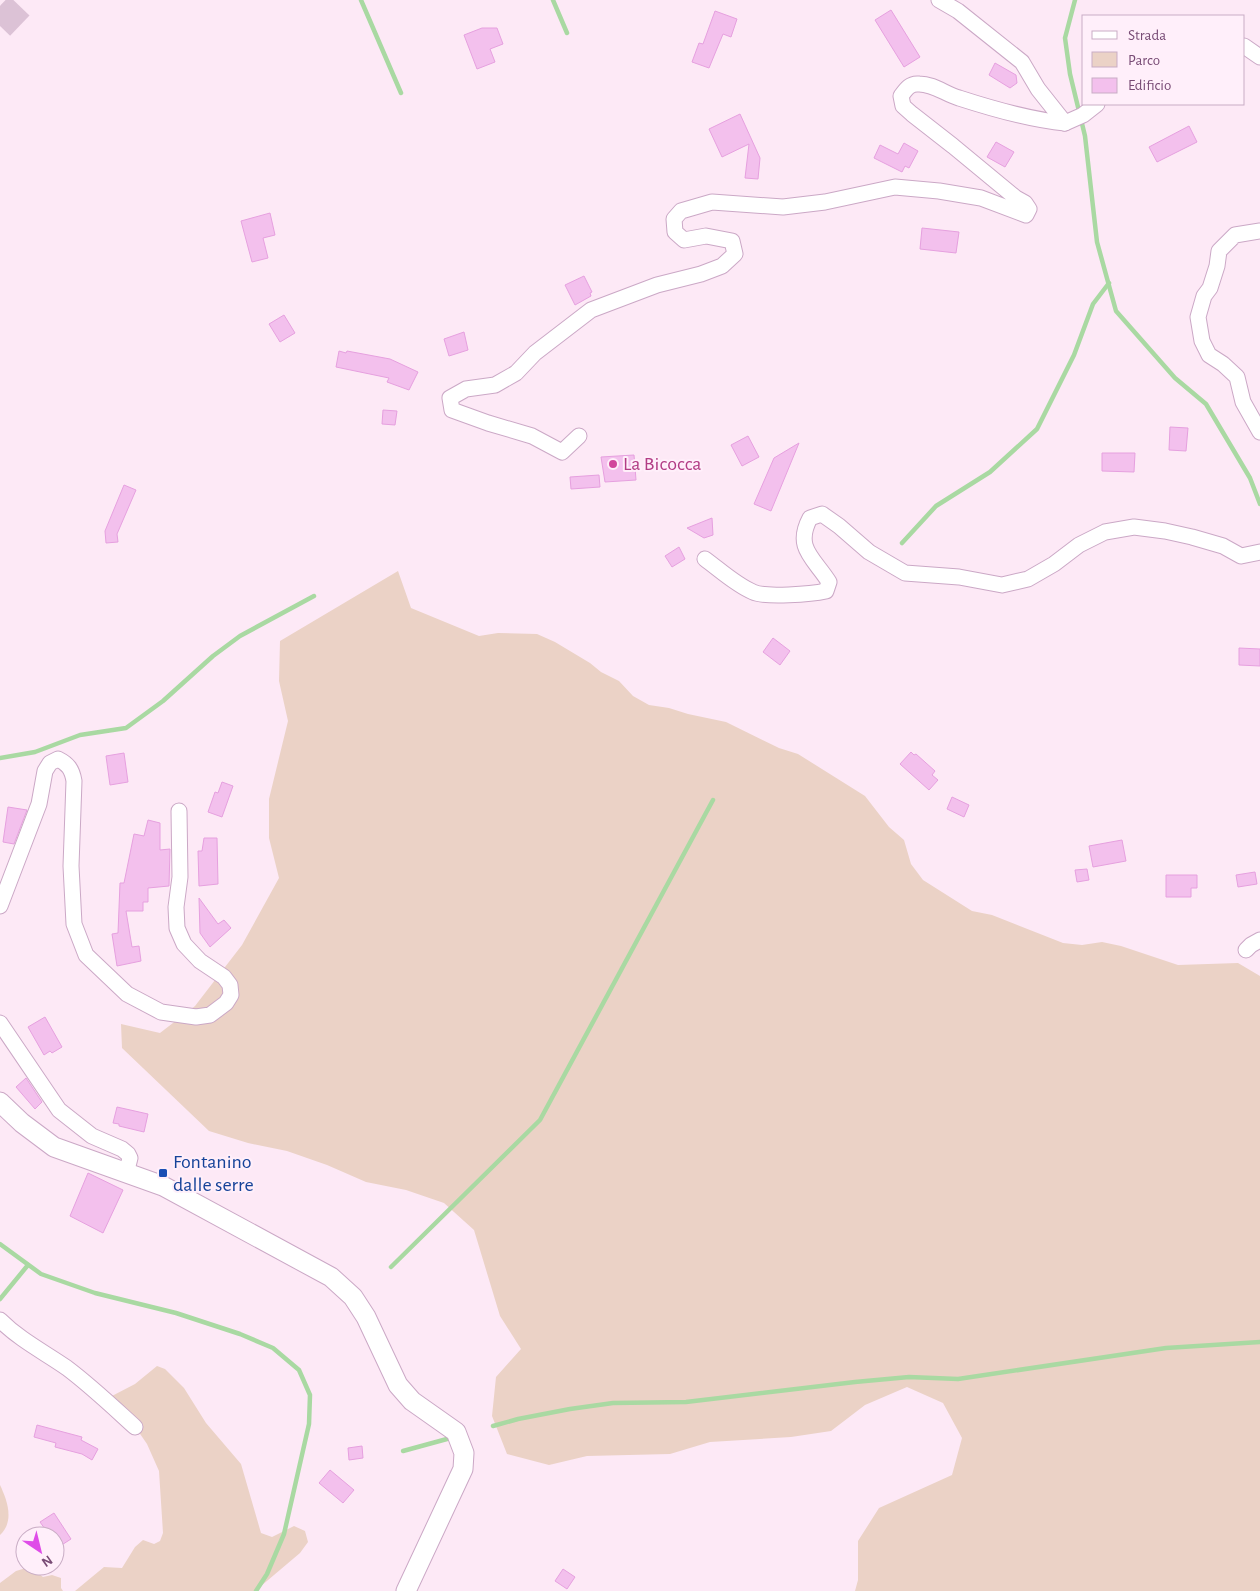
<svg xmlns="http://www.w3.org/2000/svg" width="1260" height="1591" viewBox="0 0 1260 1591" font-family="'Alegreya Sans',sans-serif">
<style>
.green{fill:#ebd2c6}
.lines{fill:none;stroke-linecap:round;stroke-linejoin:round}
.stream{stroke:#a9d9a2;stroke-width:4.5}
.building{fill:#f3c0ed;stroke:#e6a0df}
.motorway-tunnel{stroke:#dcc2d6;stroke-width:28;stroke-dasharray:28 14;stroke-linecap:butt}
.minor-casing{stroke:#cba8c6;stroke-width:17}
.tertiary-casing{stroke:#cba8c6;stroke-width:21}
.minor{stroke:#fff;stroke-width:15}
.tertiary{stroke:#fff;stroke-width:19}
.hotel-dot{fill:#d1479c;stroke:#ffeffa;stroke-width:2}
.transit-dot{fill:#1a4fb4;stroke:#ffeffa;stroke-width:2}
.labels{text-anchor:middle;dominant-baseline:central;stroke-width:4;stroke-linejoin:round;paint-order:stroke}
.hotel-label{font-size:20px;fill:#b23c85;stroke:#ffeffa;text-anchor:start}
.transit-label{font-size:20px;fill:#164399;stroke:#ffeffa;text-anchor:start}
</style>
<rect width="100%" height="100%" fill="#fde9f6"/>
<g class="green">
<path d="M 398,571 L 411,608 L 479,636 L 498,633 L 537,634 L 555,642 L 590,663 L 601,672 L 619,681 L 633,696 L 649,705 L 669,708 L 688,714 L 726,722 L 779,748 L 798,754 L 865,796 L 889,827 L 904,840 L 911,864 L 923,880 L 972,911 L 992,915 L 1063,943 L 1082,945 L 1102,942 L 1121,946 L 1178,965 L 1238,963 L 1260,976 L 1260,1591 L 855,1591 L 858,1580 L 858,1541 L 879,1508 L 952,1475 L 962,1438 L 943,1403 L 907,1387 L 865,1405 L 831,1431 L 791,1437 L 710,1442 L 670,1454 L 587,1456 L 549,1465 L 507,1454 L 492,1416 L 496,1377 L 521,1349 L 500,1316 L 474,1230 L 444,1203 L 406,1190 L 366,1182 L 327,1165 L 287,1151 L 248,1143 L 209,1131 L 122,1048 L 121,1024 L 160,1033 L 195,1006 L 242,945 L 279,878 L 269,838 L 269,799 L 288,721 L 279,681 L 280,641 Z"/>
<path d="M 157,1366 L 165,1369 L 184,1388 L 206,1423 L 241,1464 L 261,1533 L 272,1537 L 294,1526 L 305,1531 L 308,1542 L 300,1553 L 261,1586 L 258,1591 L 75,1591 L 104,1567 L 122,1568 L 135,1547 L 143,1540 L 154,1544 L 160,1541 L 163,1533 L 159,1471 L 147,1444 L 136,1428 L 110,1397 L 135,1384 Z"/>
<path d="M 0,1485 C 7,1500 15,1521 0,1535 Z"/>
<path d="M 26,1568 L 35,1571 L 43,1577 L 52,1575 L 61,1578 L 61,1588 L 63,1591 L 0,1591 L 0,1583 L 16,1571 Z"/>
</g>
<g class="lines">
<g class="stream">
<path d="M 361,0 L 401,93"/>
<path d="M 553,0 L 567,33"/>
<path d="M 1075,0 L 1065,38 L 1070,74 L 1085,136 L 1097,242 L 1116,311 L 1175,378 L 1206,404 L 1250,478 L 1260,504"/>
<path d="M 902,543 L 936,506 L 990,472 L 1037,429 L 1074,355 L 1093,304 L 1109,283"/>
<path d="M 0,758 L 35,752 L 80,735 L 126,728 L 163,701 L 213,656 L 240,636 L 314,596"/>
<path d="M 0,1244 L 41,1274 L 95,1293 L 176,1313 L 240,1334 L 273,1348 L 299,1370 L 310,1395 L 309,1424 L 284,1534 L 267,1574 L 256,1591"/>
<path d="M 391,1267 L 540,1120 L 713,800"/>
<path d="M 0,1299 L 28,1265"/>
<path d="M 493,1426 L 518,1419 L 570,1409 L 613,1403 L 686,1402 L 855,1382 L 909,1377 L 958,1379 L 1166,1348 L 1260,1342"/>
<path d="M 403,1451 L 447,1439"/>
</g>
</g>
<g class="building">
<path d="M 891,10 L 920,57 L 904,67 L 875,20 Z"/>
<path d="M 715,11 L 737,19 L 731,37 L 723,34 L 709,68 L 692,62 L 699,43 L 703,44 Z"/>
<path d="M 482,28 L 497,28 L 503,44 L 490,49 L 495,62 L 477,69 L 464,35 Z"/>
<path d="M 995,63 L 1016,75 L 1017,83 L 1010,88 L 989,75 Z"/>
<path d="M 740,114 L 760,158 L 758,179 L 745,178 L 749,144 L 722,157 L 709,129 Z"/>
<path d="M 1189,126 L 1197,142 L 1157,162 L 1149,147 Z"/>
<path d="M 996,142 L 1014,152 L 1005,167 L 987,157 Z"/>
<path d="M 904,143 L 918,151 L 909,168 L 905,166 L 902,172 L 874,158 L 880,145 L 898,154 Z"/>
<path d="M 270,213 L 275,235 L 263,238 L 268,258 L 252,262 L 241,221 Z"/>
<path d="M 922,228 L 959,232 L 956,253 L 920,249 Z"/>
<path d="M 584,276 L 592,292 L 590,293 L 591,296 L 575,305 L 565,285 Z"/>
<path d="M 284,315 L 295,333 L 280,342 L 269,324 Z"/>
<path d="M 464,332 L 468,350 L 449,356 L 444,339 Z"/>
<path d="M 339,351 L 346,353 L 347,351 L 390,359 L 418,372 L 409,390 L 387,382 L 389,378 L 336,367 Z"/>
<path d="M 383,410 L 397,411 L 395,425 L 382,424 Z"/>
<path d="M 1170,427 L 1188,428 L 1186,451 L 1169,450 Z"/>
<path d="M 748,436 L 759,457 L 742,466 L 731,445 Z"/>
<path d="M 799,443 L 771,511 L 754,504 L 774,458 Z"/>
<path d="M 1102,453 L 1135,453 L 1134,472 L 1102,471 Z"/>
<path d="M 634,455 L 636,480 L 605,482 L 601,457 Z"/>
<path d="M 599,475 L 600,487 L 571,489 L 570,477 Z"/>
<path d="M 124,485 L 136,490 L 117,534 L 118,542 L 106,543 L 105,531 Z"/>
<path d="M 712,518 L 713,535 L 704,538 L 687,528 Z"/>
<path d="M 679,547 L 685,559 L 672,567 L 665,556 Z"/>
<path d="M 773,638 L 790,651 L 780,665 L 763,652 Z"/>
<path d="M 1239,648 L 1260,649 L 1260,666 L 1239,665 Z"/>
<path d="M 911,752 L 914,755 L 916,754 L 935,771 L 932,775 L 938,780 L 929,790 L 900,764 Z"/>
<path d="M 124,753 L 128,782 L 110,785 L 106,756 Z"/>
<path d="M 222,782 L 233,786 L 222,817 L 208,812 L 215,792 L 218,793 Z"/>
<path d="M 952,797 L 969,805 L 964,817 L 947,809 Z"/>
<path d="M 8,807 L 27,810 L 14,844 L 3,842 Z"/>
<path d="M 148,820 L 160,823 L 160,850 L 170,849 L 169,886 L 148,888 L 148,902 L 143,902 L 143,911 L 126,911 L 132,947 L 139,946 L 141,961 L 117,966 L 112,934 L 118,933 L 120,883 L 124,883 L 134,834 L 144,836 Z"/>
<path d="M 204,838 L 217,838 L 218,884 L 199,886 L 198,851 L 202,851 Z"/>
<path d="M 1122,840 L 1126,861 L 1093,867 L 1089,846 Z"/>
<path d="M 1087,869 L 1089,880 L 1077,882 L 1075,870 Z"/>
<path d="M 1255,872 L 1257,884 L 1238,887 L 1236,875 Z"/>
<path d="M 1166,875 L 1197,875 L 1197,888 L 1191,888 L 1191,897 L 1166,897 Z"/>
<path d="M 199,898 L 218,924 L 224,920 L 231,928 L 210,947 L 200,933 Z"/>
<path d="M 45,1017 L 62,1047 L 52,1053 L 50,1051 L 44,1055 L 28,1027 Z"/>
<path d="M 26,1078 L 42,1102 L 35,1109 L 16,1087 Z"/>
<path d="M 117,1107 L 148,1114 L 144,1132 L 119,1126 L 119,1124 L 113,1123 Z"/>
<path d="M 88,1173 L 123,1190 L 103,1233 L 70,1216 Z"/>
<path d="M 37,1425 L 82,1437 L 81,1440 L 98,1449 L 92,1460 L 82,1454 L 55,1447 L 56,1443 L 34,1437 Z"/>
<path d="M 362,1446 L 363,1458 L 349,1460 L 348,1448 Z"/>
<path d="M 330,1470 L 354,1490 L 343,1503 L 319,1483 Z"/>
<path d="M 54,1513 L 71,1539 L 57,1548 L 55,1544 L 55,1536 L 50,1536 L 40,1522 Z"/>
<path d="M 563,1569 L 575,1577 L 567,1589 L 555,1581 Z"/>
</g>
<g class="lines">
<path class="motorway-tunnel" d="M 0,26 L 25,0"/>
<g class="minor-casing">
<g id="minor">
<path d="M 939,0 L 958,11 L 1022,62 L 1038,89 L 1065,123 L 1083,115 L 1097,104"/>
<path d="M 1244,46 L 1260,57"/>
<path d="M 1260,231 L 1235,235 L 1219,251 L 1217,266 L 1210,288 L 1204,296 L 1198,317 L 1202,341 L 1209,355 L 1223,364 L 1237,377 L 1243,402 L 1260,432"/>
<path d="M 579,436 L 562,452 L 532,436 L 488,423 L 452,410 L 450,398 L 466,389 L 495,385 L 516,373 L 535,353 L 591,310 L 657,285 L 701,274 L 722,266 L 735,254 L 732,241 L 706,236 L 684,240 L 675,232 L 674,219 L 681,211 L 712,202 L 783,207 L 825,202 L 895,187 L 939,191 L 981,198 L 1026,215 L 1029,209 L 1025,203 L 1016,198 L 953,146 L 912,114 L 903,106 L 901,96 C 906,89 910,83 919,84 C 934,84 945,94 959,98 C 993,109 1030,120 1065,123"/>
<path d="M 705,559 C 720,570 736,585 753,592 C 765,598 812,594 826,591 L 829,582 C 814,558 794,548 810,518 L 822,514 L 839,526 L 869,552 L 905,573 L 959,577 L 1002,585 L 1028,579 L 1054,564 L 1079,545 L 1105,532 L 1134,527 L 1165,531 L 1192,537 L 1223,546 L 1241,556 L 1260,552"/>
<path d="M 0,906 L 39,804 L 45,771 L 50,763 L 58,759 C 68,764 72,769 74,781 L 71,866 L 74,924 L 86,955 L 127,994 L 161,1012 L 196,1017 L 210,1015 L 226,1003 L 231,995 L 230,985 L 224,977 L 200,961 L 184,944 L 177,928 L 176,907 L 180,877 L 179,811"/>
<path d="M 1246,950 L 1251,945 L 1260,940"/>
<path d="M 0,1023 L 59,1110 L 92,1136 L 122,1149 L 128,1154 L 130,1158 L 126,1174"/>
<path d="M 0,1320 C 20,1340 44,1352 67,1368 C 91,1386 113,1407 135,1427"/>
</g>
</g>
<g class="tertiary-casing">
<path id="tertiary" d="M 0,1102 L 22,1123 L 54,1147 L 163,1186 L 331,1277 L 353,1297 L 366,1317 L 398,1385 L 412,1401 L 456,1432 L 464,1453 L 463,1469 L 406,1591"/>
</g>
<use href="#minor" class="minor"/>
<use href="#tertiary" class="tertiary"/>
</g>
<circle class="hotel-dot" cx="613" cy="464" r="5"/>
<rect class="transit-dot" x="158" y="1168" width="10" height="10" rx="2.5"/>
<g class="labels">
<g class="hotel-label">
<text x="623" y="464">La Bicocca</text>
</g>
<g class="transit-label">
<text x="173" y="1162">Fontanino<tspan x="173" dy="23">dalle serre</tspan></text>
</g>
</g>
<rect x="1082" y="15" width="162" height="90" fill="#ffeffa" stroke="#c9adc5"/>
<rect x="1092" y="31" width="25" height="8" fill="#ffffff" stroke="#c9adc5"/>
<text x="1128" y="40" font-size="15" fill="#784b75">Strada</text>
<rect x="1092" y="52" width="25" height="15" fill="#ebd2c6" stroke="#c9adc5"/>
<text x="1128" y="65" font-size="15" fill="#784b75">Parco</text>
<rect x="1092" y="78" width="25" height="15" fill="#f3c0ed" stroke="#c9adc5"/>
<text x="1128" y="90" font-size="15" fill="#784b75">Edificio</text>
<g transform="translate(40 1551) rotate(145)"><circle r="24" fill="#ffeffa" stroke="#c9adc5"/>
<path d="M0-4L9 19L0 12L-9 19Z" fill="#df4ce8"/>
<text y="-8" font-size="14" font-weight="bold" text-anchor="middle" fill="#784b75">N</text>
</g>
</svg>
